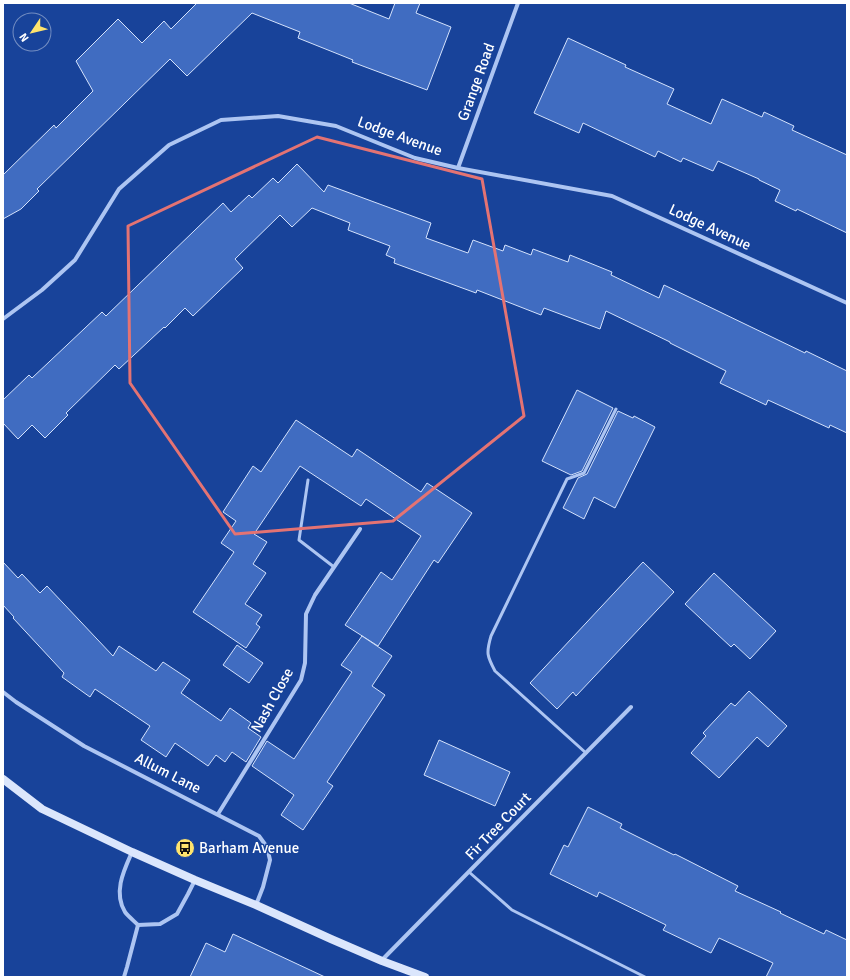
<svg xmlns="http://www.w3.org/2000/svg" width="850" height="980" viewBox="0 0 850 980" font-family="Signika,sans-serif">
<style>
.building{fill:#406cc1;stroke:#d4e2fc}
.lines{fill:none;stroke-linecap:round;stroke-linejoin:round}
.service{stroke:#adc5f2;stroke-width:3}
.minor{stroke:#adc5f2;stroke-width:4}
.secondary{stroke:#dbe6fc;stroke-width:8}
.marked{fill:none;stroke:#e47373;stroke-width:3;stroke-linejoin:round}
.labels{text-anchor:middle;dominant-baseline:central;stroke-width:3;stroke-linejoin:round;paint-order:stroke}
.street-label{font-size:15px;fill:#fff;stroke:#18439a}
.poi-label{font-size:15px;fill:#fff;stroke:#18439a;text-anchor:start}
</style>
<rect width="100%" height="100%" fill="#18439a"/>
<g class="building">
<path d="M 197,3 L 349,3 L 389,19 L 395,3 L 420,3 L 416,13 L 451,27 L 427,90 L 352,62 L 353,60 L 298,38 L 300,32 L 252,13 L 187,76 L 170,59 L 37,189 L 39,191 L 21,209 L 3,219 L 3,175 L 54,125 L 56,128 L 93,91 L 76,61 L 118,19 L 142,43 L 164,21 L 171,29 Z"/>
<path d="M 568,38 L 626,65 L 625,67 L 674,89 L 667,104 L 711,124 L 722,99 L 762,117 L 764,112 L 794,126 L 792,130 L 847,155 L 847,233 L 797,209 L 796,211 L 775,201 L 780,190 L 759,180 L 759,179 L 718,161 L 713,171 L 683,158 L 681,162 L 658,151 L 655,157 L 583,123 L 579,133 L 534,113 Z"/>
<path d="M 297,164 L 324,192 L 328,185 L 431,223 L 426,238 L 468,253 L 473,240 L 503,251 L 505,245 L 531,255 L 533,249 L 568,262 L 570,255 L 612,272 L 611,275 L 659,298 L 664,285 L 805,353 L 806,351 L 847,371 L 847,433 L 830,425 L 829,428 L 768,400 L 766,405 L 720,383 L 726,371 L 670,343 L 670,342 L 606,311 L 600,329 L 544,308 L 541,315 L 477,290 L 476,293 L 394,263 L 395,259 L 386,255 L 390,246 L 348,230 L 350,223 L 312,208 L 292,227 L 280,215 L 235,259 L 243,268 L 193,316 L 185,308 L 165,328 L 164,327 L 119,369 L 115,365 L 66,413 L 68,415 L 45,438 L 32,425 L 18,439 L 3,423 L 3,400 L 29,375 L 32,378 L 102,312 L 106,316 L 223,203 L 231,212 L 249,195 L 252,198 L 273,178 L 278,183 Z"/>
<path d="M 577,390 L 613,408 L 582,471 L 571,475 L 542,461 Z"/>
<path d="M 618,411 L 633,418 L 634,416 L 655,427 L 615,508 L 594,497 L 584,519 L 563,508 L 578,478 L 587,474 Z"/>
<path d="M 296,420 L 352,457 L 357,449 L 421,492 L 427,483 L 472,513 L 438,563 L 434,560 L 378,646 L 345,625 L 381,572 L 392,580 L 421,536 L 366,499 L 361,506 L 300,466 L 254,534 L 267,542 L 253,564 L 266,573 L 245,604 L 262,615 L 256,624 L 260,627 L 246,648 L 193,612 L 234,552 L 221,543 L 236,521 L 223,512 L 253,466 L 261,472 Z"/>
<path d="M 3,562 L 18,578 L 22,574 L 40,593 L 47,586 L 113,656 L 119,646 L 156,671 L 163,662 L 190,680 L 181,693 L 221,721 L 230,708 L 251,723 L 248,728 L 261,737 L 246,762 L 232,752 L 225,762 L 216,755 L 208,766 L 175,743 L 166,757 L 141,740 L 150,726 L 95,689 L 90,697 L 62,677 L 64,673 L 13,618 L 14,617 L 3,605 Z"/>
<path d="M 643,562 L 674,592 L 576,696 L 573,692 L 557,709 L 530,683 Z"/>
<path d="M 714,573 L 776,631 L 750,659 L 734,644 L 731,647 L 685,604 Z"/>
<path d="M 362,636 L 392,656 L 372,686 L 385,695 L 327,782 L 333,786 L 303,830 L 281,815 L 294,795 L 252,766 L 267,741 L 294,759 L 352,672 L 341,665 Z"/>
<path d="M 237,645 L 263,663 L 249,683 L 223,665 Z"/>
<path d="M 749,691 L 787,726 L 768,747 L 757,737 L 719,778 L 691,753 L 706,736 L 703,733 L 731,703 L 735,706 Z"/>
<path d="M 439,740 L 510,772 L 495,806 L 424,775 Z"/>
<path d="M 588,807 L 622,824 L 620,828 L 674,855 L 675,854 L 738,886 L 735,891 L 781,912 L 780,913 L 824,934 L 826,930 L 847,940 L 847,977 L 766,977 L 773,963 L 719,938 L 711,953 L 663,930 L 666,925 L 599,892 L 597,897 L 550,874 L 564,845 L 568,847 Z"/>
<path d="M 233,934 L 325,977 L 190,977 L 206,943 L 225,952 Z"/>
</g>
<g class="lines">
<g class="service">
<path d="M 308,480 L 299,540 L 334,567"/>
<path d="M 586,753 L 495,671 C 487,656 486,653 491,636 L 567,479 L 584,473 L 616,409"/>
<path d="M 469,872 L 512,910 L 645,977"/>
</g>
<g class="minor">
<path d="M 458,168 L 518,3"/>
<path d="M 3,319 L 42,290 L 75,260 L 119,189 L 169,145 L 221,120 L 278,116 L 336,126 L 415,158 L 458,168 L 612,196 L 847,303"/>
<path d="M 3,692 L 16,702 L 84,746 L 259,836 L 267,847 L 270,860 L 263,887 L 256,905"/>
<path d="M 218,814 L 301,680 L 305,663 L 306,614 L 315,595 L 360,529"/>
<path d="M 132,852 C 124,870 113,892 125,912 C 128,916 134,921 138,925 L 160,924 L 177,914 L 188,894 L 195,880"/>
<path d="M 382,960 L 631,707"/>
<path d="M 124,977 L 127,967 L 138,925"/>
</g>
<path class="secondary" d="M 3,779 L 42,809 L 132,852 L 195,880 L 256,905 L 331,939 L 382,961 L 425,977"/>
</g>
<path class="marked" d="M 317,137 L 482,179 L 524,416 L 393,521 L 235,534 L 130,383 L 128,226 Z"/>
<defs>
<g id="bus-disc" transform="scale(1)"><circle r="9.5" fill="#ffe46d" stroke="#18439a"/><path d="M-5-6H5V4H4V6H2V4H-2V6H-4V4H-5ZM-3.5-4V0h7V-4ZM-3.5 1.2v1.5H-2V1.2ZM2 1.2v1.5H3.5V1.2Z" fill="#111"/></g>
</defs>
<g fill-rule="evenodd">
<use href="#bus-disc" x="185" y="848"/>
</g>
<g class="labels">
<g class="street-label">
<text transform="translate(476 82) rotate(-70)">Grange Road</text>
<text transform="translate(400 136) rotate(20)">Lodge Avenue</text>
<text transform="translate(710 227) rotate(25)">Lodge Avenue</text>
<text transform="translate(272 700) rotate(-61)">Nash Close</text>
<text transform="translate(168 773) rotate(27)">Allum Lane</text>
<text transform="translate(498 826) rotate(-46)">Fir Tree Court</text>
</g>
<g class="poi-label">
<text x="199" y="848">Barham Avenue</text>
</g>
</g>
<rect width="850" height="980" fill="none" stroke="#ffffff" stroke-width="8"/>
<g transform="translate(32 32) rotate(235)"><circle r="19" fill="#18439a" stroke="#748ec2"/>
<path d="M0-3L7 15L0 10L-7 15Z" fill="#ffe46d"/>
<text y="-6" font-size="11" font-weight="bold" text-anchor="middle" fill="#ffffff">N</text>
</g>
</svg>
